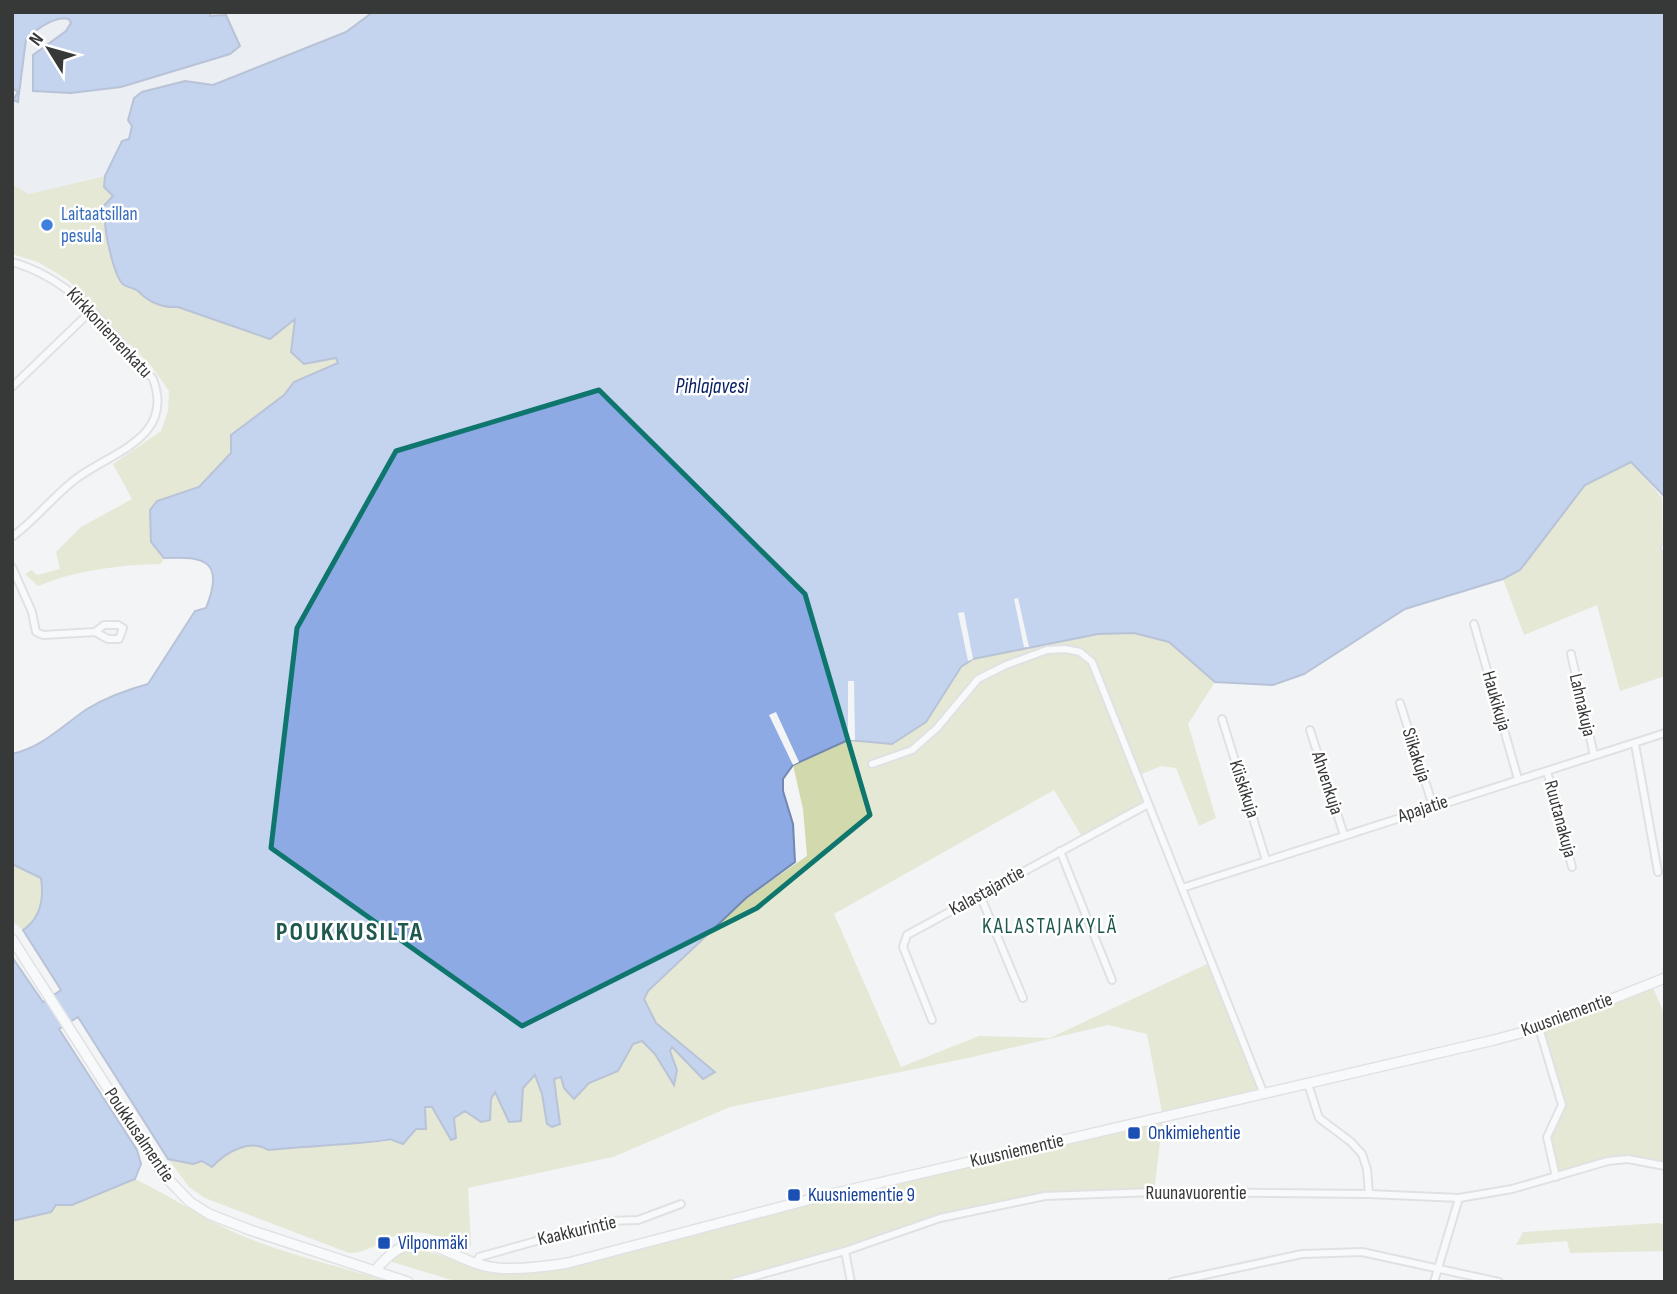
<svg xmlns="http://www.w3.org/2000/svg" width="1677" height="1294" viewBox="0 0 1677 1294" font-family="'Sofia Sans Condensed',sans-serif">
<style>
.built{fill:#e2e8f0}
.green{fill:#d2daad}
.water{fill:#8daae5;stroke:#7388b1;stroke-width:2}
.pier{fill:#f3f4f6}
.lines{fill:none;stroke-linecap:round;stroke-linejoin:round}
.street-casing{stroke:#cacbcc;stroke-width:10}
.secondary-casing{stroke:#cacbcc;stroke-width:12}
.street{stroke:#fff;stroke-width:6}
.secondary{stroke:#fff;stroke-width:9}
.marked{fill:none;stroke:#0f766e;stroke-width:5;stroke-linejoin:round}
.shop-dot{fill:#3f7fe0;stroke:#fff;stroke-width:2.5}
.transit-dot{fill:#1a4fb4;stroke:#fff;stroke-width:2.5}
.labels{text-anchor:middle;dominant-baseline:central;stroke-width:5;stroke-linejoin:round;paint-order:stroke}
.shop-label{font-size:19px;fill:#366cbe;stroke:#fff;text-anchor:start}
.street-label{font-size:19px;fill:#373838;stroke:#fff}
.transit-label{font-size:19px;fill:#164399;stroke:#fff;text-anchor:start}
.water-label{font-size:21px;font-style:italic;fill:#092064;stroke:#fff}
.neighbourhood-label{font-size:21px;letter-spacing:2px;fill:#205850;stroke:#fff}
.district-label{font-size:26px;font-weight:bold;letter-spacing:2px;fill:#205850;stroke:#fff}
</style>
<rect width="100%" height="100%" fill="#f3f4f6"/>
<path class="built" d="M 210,12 L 374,14 L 346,32 L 212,85 L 185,81 L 132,125 L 129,139 L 121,141 L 105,176 L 29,194 L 12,184 L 12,88 L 21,98 L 23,46 L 26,39 L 49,23 L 69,19 L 71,24 L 66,31 L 39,49 L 39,93 L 95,91 L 121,87 L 230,54 Z"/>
<g class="green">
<path d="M 105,176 L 104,187 L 114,196 L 100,210 L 105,220 C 105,233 114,278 124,284 C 128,288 134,287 139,291 C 150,303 161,308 178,307 L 269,339 L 296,318 L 291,353 L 304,364 L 337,358 L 338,363 L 294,382 L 284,395 L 231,435 L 231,453 L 199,487 L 157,501 L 150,510 L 151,542 L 164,558 L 161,564 C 120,565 76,570 38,586 L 25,574 L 31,570 L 37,575 L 60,569 L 56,552 L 81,527 L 132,499 L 113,464 L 161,431 L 168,411 L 169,391 L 152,367 L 68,280 L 38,262 L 12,254 L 12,184 L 29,194 Z"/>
<path d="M 1632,462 L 1662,498 L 1665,676 L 1620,691 L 1597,605 L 1524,635 L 1503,579 L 1520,570 L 1585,485 Z"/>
<path d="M 1135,633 L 1169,642 L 1215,682 L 1188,724 L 1216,818 L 1199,826 L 1176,768 L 1161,766 L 1137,776 L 1148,804 L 1084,840 L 1054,790 L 834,914 L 901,1067 L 979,1036 L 1050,1038 L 1209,963 L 1263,1092 L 1163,1117 L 1154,1192 L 1045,1196 L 940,1218 L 845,1251 L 734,1282 L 458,1282 L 392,1262 L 393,1257 L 404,1252 L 425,1251 L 502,1273 L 568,1263 L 1163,1117 L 1147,1034 L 1108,1025 L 968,1058 L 730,1107 L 613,1157 L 468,1188 L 471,1247 C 449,1241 422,1227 400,1234 C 381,1240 369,1253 349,1253 L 205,1198 L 189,1187 L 168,1159 C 177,1161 188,1164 197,1162 C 218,1158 248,1137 269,1150 L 349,1141 L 384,1142 L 424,1106 L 432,1107 L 451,1140 L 456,1138 L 454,1118 L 465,1111 L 481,1122 L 495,1092 L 509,1122 L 523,1088 L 535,1075 L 542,1094 L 547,1124 L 558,1098 L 553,1079 L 561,1076 L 564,1088 L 574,1098 L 589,1083 L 618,1071 L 633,1044 L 642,1041 L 655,1054 L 674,1084 L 677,1070 L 670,1051 L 672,1047 L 703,1079 L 714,1072 L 656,1023 L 644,999 L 648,991 L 746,898 L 807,856 L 803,809 L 793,765 L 848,740 L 855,740 L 973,659 L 1098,634 Z"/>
<path d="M 12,865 L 42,878 C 44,898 41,918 23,930 L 12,921 Z"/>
<path d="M 1653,988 L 1665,1015 L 1665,1166 L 1628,1159 L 1556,1177 L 1547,1137 L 1562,1105 L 1543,1030 Z"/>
<path d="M 135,1179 C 173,1197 206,1221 245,1237 C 291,1256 342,1267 390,1282 L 12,1282 L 12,1221 L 51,1212 L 56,1205 L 72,1205 Z"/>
<path d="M 1659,1223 L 1665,1225 L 1665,1251 L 1570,1253 L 1567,1241 L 1516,1245 L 1523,1232 Z"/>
</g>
<g class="water">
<path d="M 12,12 L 210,12 L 210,16 L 226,15 L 240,46 L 230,54 L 121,87 L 71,93 L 33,91 L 33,55 L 66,31 L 71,23 L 69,19 C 54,16 37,29 26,39 L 18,102 L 13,100 L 18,92 L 12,88 Z"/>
<path d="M 373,12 L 1665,12 L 1665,497 L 1631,462 L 1585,485 L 1520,570 L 1503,579 L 1405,609 L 1304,674 L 1273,685 L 1215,682 L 1169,642 L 1134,633 L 1098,634 L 973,659 L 961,667 L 926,722 L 892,744 L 848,740 L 793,765 L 783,779 L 783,791 L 793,824 L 795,862 L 746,898 L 648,991 L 644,999 L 656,1023 L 715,1072 L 703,1079 L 672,1047 L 670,1051 L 677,1070 L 674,1085 L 655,1054 L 642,1041 L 633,1044 L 618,1071 L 589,1083 L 574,1099 L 564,1088 L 561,1077 L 554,1079 L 560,1124 L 552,1127 L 547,1124 L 542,1094 L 535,1075 L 523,1088 L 521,1121 L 509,1122 L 495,1092 L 491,1099 L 490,1120 L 481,1122 L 465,1111 L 454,1118 L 456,1138 L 451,1140 L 432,1107 L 425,1107 L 426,1129 L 416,1129 L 403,1144 L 390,1139 C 384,1143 287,1147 268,1150 C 249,1138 225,1153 212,1167 L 202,1161 L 193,1164 L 168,1159 L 78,1017 L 59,1029 L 137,1150 L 141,1164 L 135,1179 L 72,1205 L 56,1205 L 51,1212 L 12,1221 L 12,957 L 43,1002 L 61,990 L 23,930 C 41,918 44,898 41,878 L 12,864 L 12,754 C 43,747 62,726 87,709 C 107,697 126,690 148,684 L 195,611 L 206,608 C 225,561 205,556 164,558 L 151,542 L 150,510 L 157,501 L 199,487 L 231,453 L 231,435 L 284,395 L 294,382 L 338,363 L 336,358 L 304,364 L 291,352 L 295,319 L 270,339 L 178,307 C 162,308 150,303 139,292 C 134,287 128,288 124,285 C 114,278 105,233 105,220 L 100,210 L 113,196 L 104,187 L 105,176 L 122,141 L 129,139 L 132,126 L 128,120 L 134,98 L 142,92 L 185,81 L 213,85 L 346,32 Z"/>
</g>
<g class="pier">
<path d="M 1018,598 L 1029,647 L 1024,647 L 1014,599 Z"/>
<path d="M 964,612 L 973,659 L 968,661 L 958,613 Z"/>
<path d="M 848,681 L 854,681 L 855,740 L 848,740 Z"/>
<path d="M 776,712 L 799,762 L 793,765 L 769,715 Z"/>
</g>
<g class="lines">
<g class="street-casing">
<g id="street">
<path d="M 12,262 C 76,280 110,332 153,379 C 176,440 107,453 72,482 C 51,499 34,521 12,537"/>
<path d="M 12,387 L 91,311"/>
<path d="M 1665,547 L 1665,548"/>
<path d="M 12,567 L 32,612 L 36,632 L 43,635 L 95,632 L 104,625 L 118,625 L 123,628 L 119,639 L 108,639 L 95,632"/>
<path d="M 1474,624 L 1518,779"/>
<path d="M 1571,654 L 1594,755"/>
<path d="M 1400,703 L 1433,806"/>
<path d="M 1222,719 L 1266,860"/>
<path d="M 1310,730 L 1344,835"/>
<path d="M 1635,744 L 1658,872"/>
<path d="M 872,764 L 912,750 L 937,728 L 978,679 L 1006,665 L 1047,650 L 1065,649 L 1080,652 L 1092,662 L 1263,1092"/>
<path d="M 1547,771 L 1572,867"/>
<path d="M 1060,851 L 1112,980"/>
<path d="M 1182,888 L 1665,733"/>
<path d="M 980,895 L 1023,998"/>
<path d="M 932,1020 L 903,947 L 907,935 L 1148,804"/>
<path d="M 1539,1028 L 1562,1105 L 1547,1137 L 1556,1177"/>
<path d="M 1308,1084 L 1319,1118 L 1351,1142 L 1362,1154 L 1367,1169 L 1369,1194"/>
<path d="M 845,1251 L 851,1282"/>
<path d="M 477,1263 L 479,1257 L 608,1221 L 638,1220 L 681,1204"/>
<path d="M 734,1282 L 845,1251 L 940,1218 L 1045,1196 L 1154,1192 L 1369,1194 L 1459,1198 L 1512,1189 L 1608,1161 L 1628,1159 L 1665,1166"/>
<path d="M 1172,1282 L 1302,1254 L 1362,1252 L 1499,1282"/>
<path d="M 1434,1282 L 1459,1198"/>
</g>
</g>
<g class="secondary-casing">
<g id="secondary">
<path d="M 12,939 L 162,1173 L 190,1202 L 209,1214 L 250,1230 L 408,1282"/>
<path d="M 375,1271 C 420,1214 444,1262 497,1268 C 521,1270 544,1267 568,1263 L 819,1197 L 1494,1040 L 1539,1028 L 1665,978"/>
</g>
</g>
<use href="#street" class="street"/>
<use href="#secondary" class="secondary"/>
</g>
<path d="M0 0H1677V1294H0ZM 599,390 L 805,594 L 870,815 L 757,908 L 522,1026 L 271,848 L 297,628 L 396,451 Z" fill="#f3f4f6" fill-opacity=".55" fill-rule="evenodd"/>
<path class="marked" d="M 599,390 L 805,594 L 870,815 L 757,908 L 522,1026 L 271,848 L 297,628 L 396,451 Z"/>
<circle class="shop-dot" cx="47" cy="225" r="7"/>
<g class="transit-dot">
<rect x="1127" y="1126" width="14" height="14" rx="3.5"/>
<rect x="787" y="1188" width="14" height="14" rx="3.5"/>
<rect x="377" y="1236" width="14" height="14" rx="3.5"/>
</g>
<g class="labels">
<g class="shop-label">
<text x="61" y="214">Laitaatsillan<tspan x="61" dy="22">pesula</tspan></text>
</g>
<g class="street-label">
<text transform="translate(109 333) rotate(47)">Kirkkoniemenkatu</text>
<text transform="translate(1496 701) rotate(74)">Haukikuja</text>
<text transform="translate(1582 705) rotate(77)">Lahnakuja</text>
<text transform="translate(1416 755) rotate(72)">Siikakuja</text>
<text transform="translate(1327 783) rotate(72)">Ahvenkuja</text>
<text transform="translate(1244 789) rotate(72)">Kiiskikuja</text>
<text transform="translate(1423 809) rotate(-18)">Apajatie</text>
<text transform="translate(1560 819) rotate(75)">Ruutanakuja</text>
<text transform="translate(987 891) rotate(-29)">Kalastajantie</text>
<text transform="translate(1567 1015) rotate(-20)">Kuusniementie</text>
<text transform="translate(139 1135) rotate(56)">Poukkusalmentie</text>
<text transform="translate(1017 1151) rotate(-13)">Kuusniementie</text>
<text x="1196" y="1193">Ruunavuorentie</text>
<text transform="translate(577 1231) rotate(-13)">Kaakkurintie</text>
</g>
<g class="transit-label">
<text x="1148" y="1133">Onkimiehentie</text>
<text x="808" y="1195">Kuusniementie 9</text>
<text x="398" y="1243">Vilponmäki</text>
</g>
<g class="water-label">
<text x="712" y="386">Pihlajavesi</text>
</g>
<g class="neighbourhood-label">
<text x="1050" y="926">KALASTAJAKYLÄ</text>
</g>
<g class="district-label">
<text x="350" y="932">POUKKUSILTA</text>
</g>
</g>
<rect width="1677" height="1294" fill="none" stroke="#373838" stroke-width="28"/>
<g transform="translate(49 49) rotate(307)" stroke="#ffffff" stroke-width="5" paint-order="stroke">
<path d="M0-5L12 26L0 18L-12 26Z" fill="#373838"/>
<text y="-10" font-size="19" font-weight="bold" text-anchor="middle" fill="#373838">N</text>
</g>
</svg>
